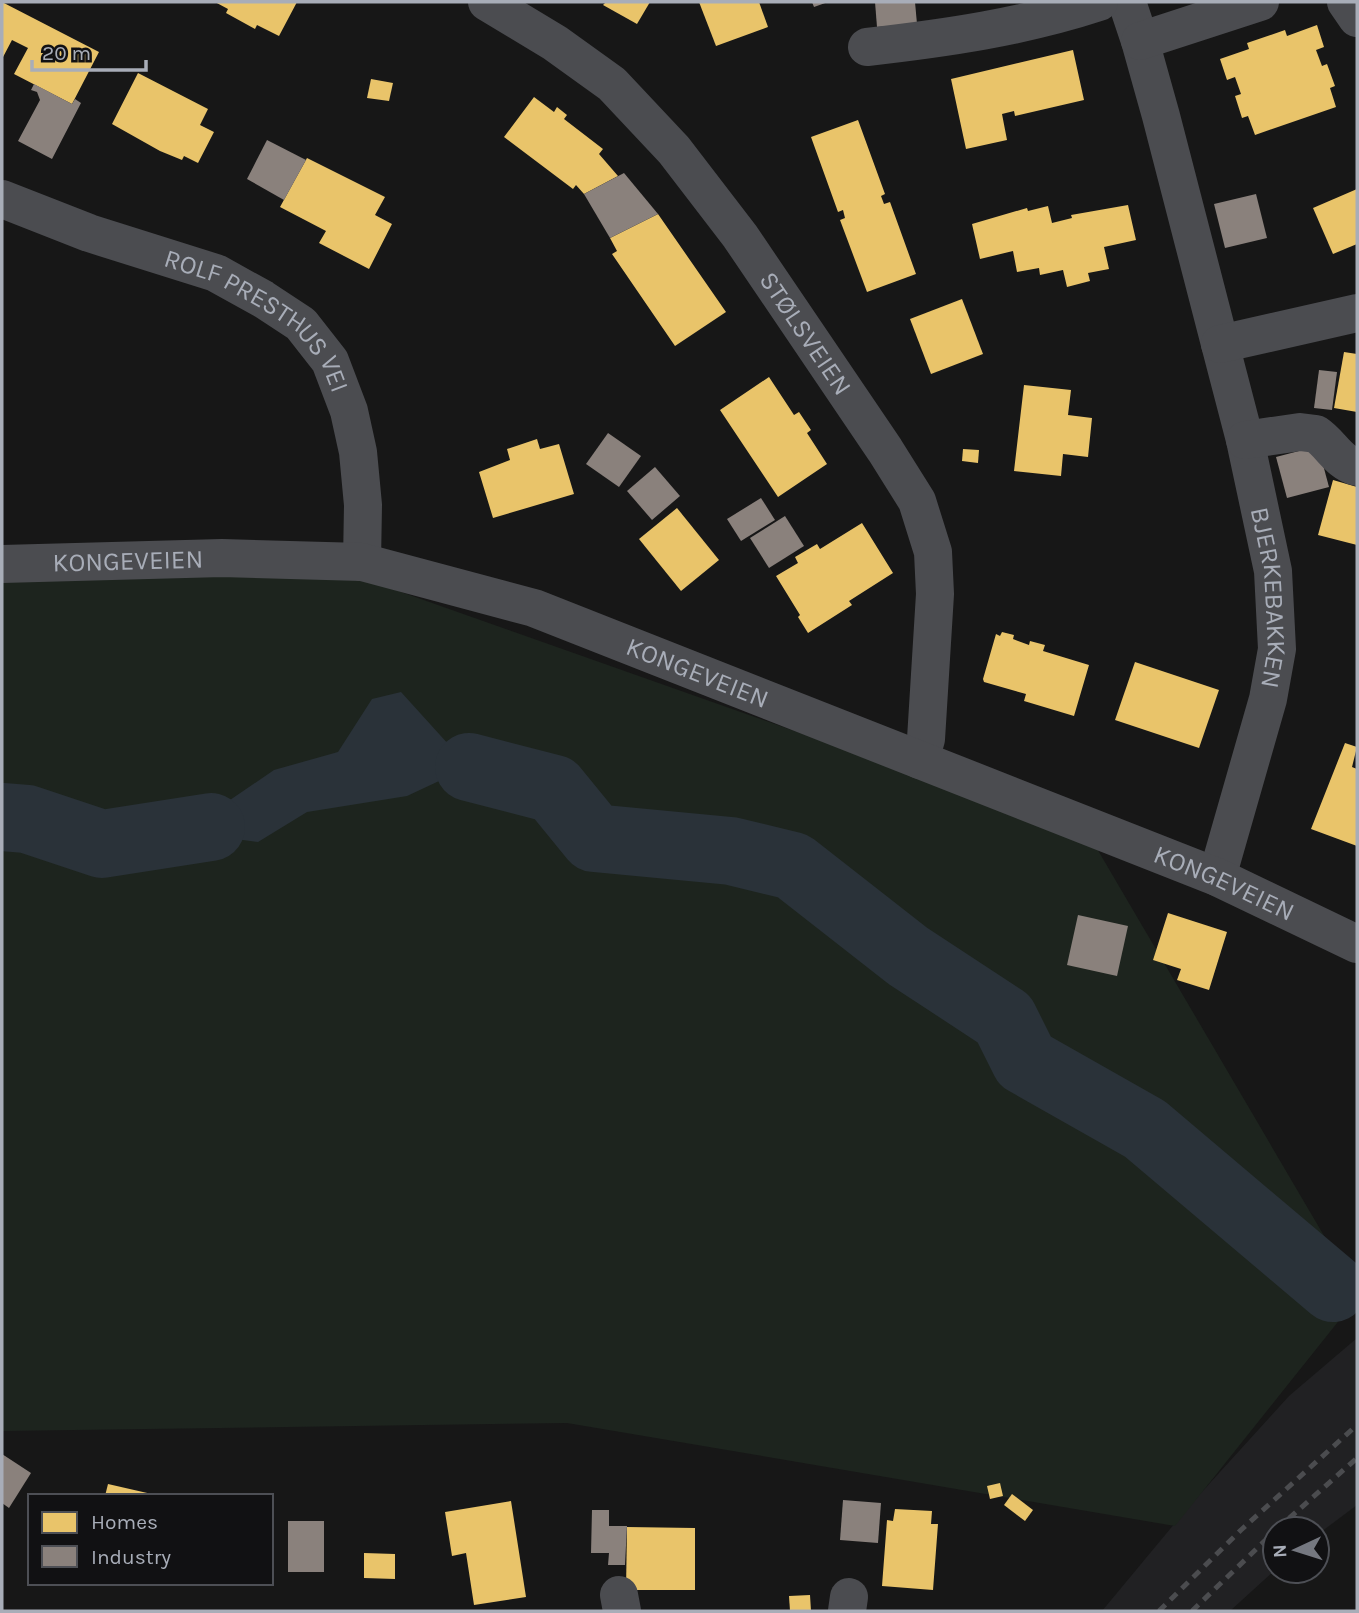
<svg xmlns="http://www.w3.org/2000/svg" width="1359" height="1613" viewBox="0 0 1359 1613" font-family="Karla,sans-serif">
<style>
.built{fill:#212123}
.green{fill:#1d241e}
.water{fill:#2a3239}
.homes{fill:#e9c46a}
.industry{fill:#8a817c}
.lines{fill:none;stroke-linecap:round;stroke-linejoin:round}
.river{stroke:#2a3239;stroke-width:68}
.minor{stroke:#4b4c50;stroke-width:38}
.rail{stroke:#4b4c4f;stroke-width:5;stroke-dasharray:9 7;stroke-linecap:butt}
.labels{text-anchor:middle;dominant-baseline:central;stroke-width:7;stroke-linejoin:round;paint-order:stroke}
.street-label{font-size:26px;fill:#a8adb8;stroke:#111113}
</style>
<rect width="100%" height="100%" fill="#171717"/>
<path class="built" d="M 1357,1338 L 1357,1505 L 1317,1535 L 1317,1529 L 1275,1529 L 1275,1570 L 1230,1611 L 1102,1611 L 1190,1505 L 1289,1396 Z"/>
<path class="green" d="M 2,546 L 353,575 L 1089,835 L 1357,1292 L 1357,1298 L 1175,1526 L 567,1423 L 2,1431 Z"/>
<path class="water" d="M 401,692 L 469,767 L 407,796 L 307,812 L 258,842 L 213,836 L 208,815 L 274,770 L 338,752 L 372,699 Z"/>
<g class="homes">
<path d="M 2,2 L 99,52 L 72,104 L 14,74 L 28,48 L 12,40 L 2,59 Z"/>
<path d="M 215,2 L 297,2 L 279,36 L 257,25 L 255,29 L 226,13 L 228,9 Z"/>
<path d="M 606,2 L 650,2 L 637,24 L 603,5 Z"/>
<path d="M 699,2 L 759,2 L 768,27 L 716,46 Z"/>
<path d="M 1317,25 L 1324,47 L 1316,50 L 1322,66 L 1327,64 L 1335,86 L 1330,88 L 1336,107 L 1255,135 L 1248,116 L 1242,118 L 1235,96 L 1241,94 L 1235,77 L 1227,80 L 1220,59 L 1249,49 L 1247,43 L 1285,30 L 1287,36 Z"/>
<path d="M 1073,50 L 1084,100 L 1015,116 L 1014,111 L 1002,114 L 1007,140 L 966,149 L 951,79 Z"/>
<path d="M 138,73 L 208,109 L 200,125 L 214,132 L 198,163 L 184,156 L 182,160 L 160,151 L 112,124 Z"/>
<path d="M 371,79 L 393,83 L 389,101 L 367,98 Z"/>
<path d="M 534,97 L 554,112 L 557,107 L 567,115 L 564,119 L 603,149 L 599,154 L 618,176 L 584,194 L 576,185 L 573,189 L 504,137 Z"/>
<path d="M 858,120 L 885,194 L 881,196 L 884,204 L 890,202 L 916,274 L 867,292 L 840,220 L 845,218 L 843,210 L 838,212 L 811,137 Z"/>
<path d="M 307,158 L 385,197 L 375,215 L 392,224 L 369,269 L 319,243 L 326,231 L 280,207 Z"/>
<path d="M 1357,189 L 1357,244 L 1333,254 L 1313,208 Z"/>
<path d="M 1128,205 L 1136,240 L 1104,247 L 1109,269 L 1088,273 L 1090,281 L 1067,287 L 1063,270 L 1040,275 L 1039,268 L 1017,272 L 1013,251 L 980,259 L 972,224 L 1027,208 L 1028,211 L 1048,206 L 1052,223 L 1072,218 L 1071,215 Z"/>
<path d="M 658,214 L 726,312 L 675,346 L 612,254 L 617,251 L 610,238 Z"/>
<path d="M 962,299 L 983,354 L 931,374 L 910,319 Z"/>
<path d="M 1344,352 L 1357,354 L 1357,412 L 1334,408 Z"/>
<path d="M 769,377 L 794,415 L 799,412 L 811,430 L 807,433 L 827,464 L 778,497 L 720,410 Z"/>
<path d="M 1024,385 L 1071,390 L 1068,415 L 1092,418 L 1088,457 L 1063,454 L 1061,476 L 1014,471 Z"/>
<path d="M 537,439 L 540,449 L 559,444 L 574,494 L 493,518 L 479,472 L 510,460 L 507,449 Z"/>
<path d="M 963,449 L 979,450 L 978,463 L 962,461 Z"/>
<path d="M 1333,480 L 1357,487 L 1357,545 L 1318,535 Z"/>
<path d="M 677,508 L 719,560 L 681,591 L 639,539 Z"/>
<path d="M 862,523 L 893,573 L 849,601 L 852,605 L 808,633 L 798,617 L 800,615 L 776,576 L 798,563 L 795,557 L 817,544 L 820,549 Z"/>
<path d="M 1002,632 L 1014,635 L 1013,639 L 1029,645 L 1030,641 L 1045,645 L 1043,651 L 1089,665 L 1074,716 L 1024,701 L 1026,694 L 984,682 L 983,679 L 996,634 L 1000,636 Z"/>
<path d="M 1135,662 L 1219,690 L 1199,748 L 1115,720 Z"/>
<path d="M 1345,743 L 1357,747 L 1352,767 L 1357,769 L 1357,846 L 1311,829 Z"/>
<path d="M 1168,913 L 1227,932 L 1209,990 L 1177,980 L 1181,969 L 1153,960 Z"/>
<path d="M 1000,1483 L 1003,1496 L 990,1499 L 987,1486 Z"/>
<path d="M 108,1484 L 156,1495 L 156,1496 L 105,1496 Z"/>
<path d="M 1012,1494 L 1033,1510 L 1025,1521 L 1004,1505 Z"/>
<path d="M 511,1501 L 526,1597 L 474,1605 L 466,1553 L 452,1556 L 445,1512 Z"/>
<path d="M 895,1509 L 932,1511 L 931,1524 L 938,1524 L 933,1590 L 882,1586 L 887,1520 L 893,1521 Z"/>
<path d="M 627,1527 L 695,1528 L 695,1590 L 626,1590 Z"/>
<path d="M 364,1553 L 395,1554 L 395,1579 L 364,1578 Z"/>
<path d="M 810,1595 L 811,1611 L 790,1611 L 789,1596 Z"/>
</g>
<g class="industry">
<path d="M 812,2 L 828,2 L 814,7 Z"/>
<path d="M 875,2 L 915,2 L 917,24 L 877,27 Z"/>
<path d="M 34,84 L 72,104 L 75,99 L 81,103 L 52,159 L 18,141 L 40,100 L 37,92 L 31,90 Z"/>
<path d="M 267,140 L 306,160 L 284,200 L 247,179 Z"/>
<path d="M 624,173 L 658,214 L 610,238 L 584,194 Z"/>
<path d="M 1256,194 L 1267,238 L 1225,248 L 1214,204 Z"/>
<path d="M 1319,370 L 1337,372 L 1332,410 L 1314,408 Z"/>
<path d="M 608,433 L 641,456 L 619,487 L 586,464 Z"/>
<path d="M 1318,446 L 1329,487 L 1287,498 L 1276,457 Z"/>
<path d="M 655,467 L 680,496 L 652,520 L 627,491 Z"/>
<path d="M 761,498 L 775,520 L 741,541 L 727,519 Z"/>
<path d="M 785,516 L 804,546 L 769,568 L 750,538 Z"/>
<path d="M 1078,915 L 1128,926 L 1117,976 L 1067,965 Z"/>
<path d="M 2,1454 L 31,1473 L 9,1508 L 2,1503 Z"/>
<path d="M 843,1500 L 881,1503 L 878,1543 L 840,1540 Z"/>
<path d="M 592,1510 L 609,1510 L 609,1526 L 627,1526 L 625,1565 L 608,1565 L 609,1553 L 591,1553 Z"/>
<rect x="288" y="1521" width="36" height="51"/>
</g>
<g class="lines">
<g class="river">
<path d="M 469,767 L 554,789 L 594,838 L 731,851 L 793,866 L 908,956 L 1004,1019 L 1025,1061 L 1145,1129 L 1333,1288"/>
<path d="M 2,817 L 27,819 L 102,844 L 211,827"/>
</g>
<g class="minor">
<path id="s1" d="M 487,2 L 555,43 L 612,84 L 674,150 L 740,236 L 885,450 L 917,501 L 933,552 L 935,594 L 926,739 L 920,760"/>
<path id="s2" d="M 1127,2 L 1140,41 L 1161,116 L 1220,344 L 1245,440 L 1273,571 L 1277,649 L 1268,699 L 1217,877"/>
<path d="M 1346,2 L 1357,18"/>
<path d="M 1140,41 L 1260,2"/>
<path d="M 867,47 C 946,38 1023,27 1099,2"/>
<path id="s3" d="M 2,199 L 89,233 L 216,273 L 263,299 L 301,324 L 330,361 L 349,411 L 358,452 L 363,505 L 362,562"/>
<path d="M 1220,344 L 1357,313"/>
<path d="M 1245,440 L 1300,432 L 1316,434 C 1331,444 1338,462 1357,467"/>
<path id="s4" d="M 2,564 L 222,558 L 362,562 L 534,608 L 1217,877 L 1357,944"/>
<path d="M 619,1595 L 622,1611"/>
<path d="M 847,1611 L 849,1597"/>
</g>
<g class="rail">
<path d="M 1277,1529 L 1357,1458"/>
<path d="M 1159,1611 L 1241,1530 L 1357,1425"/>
<path d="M 1192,1611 L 1275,1531"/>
</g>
</g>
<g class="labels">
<g class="street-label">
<text stroke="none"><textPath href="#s3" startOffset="289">ROLF PRESTHUS VEI</textPath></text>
<text stroke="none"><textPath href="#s1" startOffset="466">STØLSVEIEN</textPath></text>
<text stroke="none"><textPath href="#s4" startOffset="126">KONGEVEIEN</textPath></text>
<text stroke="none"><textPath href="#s2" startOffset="614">BJERKEBAKKEN</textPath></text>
<text stroke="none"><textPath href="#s4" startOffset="714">KONGEVEIEN</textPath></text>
<text stroke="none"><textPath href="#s4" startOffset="1281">KONGEVEIEN</textPath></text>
</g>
</g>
<rect width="1359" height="1613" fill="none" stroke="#a8adb8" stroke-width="7"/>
<rect x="28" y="1494" width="245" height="91" fill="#111113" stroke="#4d4f55" stroke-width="2"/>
<rect x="42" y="1512" width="35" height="21" fill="#e9c46a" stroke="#4d4f55" stroke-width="2"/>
<text x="91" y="1529" font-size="21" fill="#a8adb8">Homes</text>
<rect x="42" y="1546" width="35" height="21" fill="#8a817c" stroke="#4d4f55" stroke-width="2"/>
<text x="91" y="1564" font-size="21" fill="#a8adb8">Industry</text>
<g transform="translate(1296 1550) rotate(266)"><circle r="33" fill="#111113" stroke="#4d4f55" stroke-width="2"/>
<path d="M0-5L12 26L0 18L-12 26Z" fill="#757880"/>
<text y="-10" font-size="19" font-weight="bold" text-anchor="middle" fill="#a8adb8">N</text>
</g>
<path d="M32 60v10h114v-10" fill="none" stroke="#a8adb8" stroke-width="3.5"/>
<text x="42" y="60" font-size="21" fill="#a8adb8" stroke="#111113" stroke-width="5" paint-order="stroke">20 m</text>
</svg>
